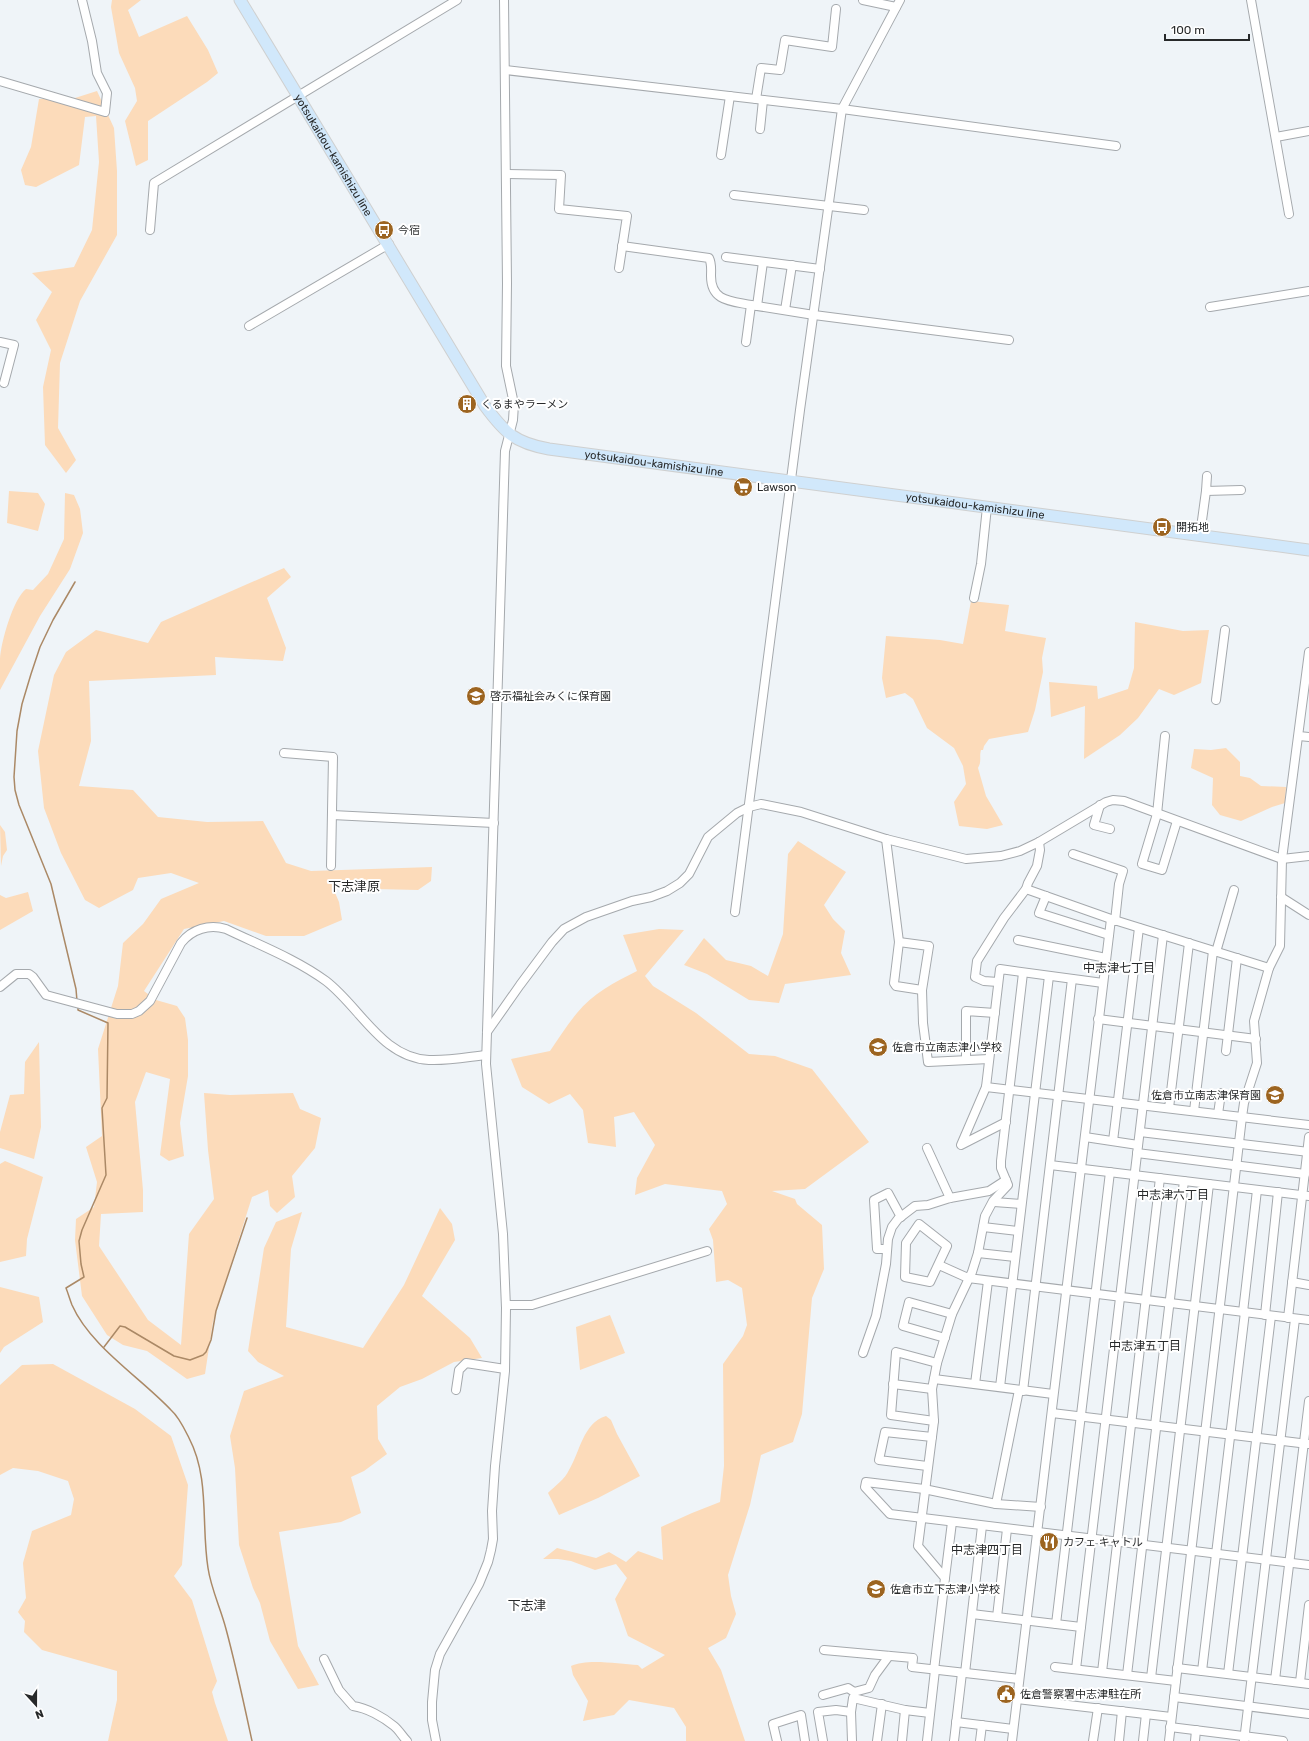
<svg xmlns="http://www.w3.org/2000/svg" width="1309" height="1741" viewBox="0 0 1309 1741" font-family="Rubik,'Noto Sans JP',sans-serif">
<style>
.green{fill:#fcdbba}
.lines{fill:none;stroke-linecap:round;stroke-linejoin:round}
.stream{stroke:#ab8966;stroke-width:1.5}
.minor-casing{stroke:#a5a9ad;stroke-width:10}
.major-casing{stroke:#cfd0d0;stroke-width:13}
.minor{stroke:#fff;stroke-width:8}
.major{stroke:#d1e8fb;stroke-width:11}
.labels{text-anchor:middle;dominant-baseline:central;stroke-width:4;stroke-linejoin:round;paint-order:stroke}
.street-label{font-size:11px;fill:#27292a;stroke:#fff}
.poi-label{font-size:11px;fill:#27292a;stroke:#fff;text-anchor:start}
.neighbourhood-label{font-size:12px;fill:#27292a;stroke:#fff}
.quarter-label{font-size:13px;fill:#27292a;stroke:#fff}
</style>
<rect width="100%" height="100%" fill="#eff4f8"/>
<g class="green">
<path d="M 112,0 L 141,0 L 128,10 L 139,37 L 187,16 L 208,50 L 218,73 L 207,82 L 148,121 L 148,160 L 136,166 L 125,121 L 137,101 L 135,88 L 119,53 L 111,7 Z"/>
<path d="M 97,91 L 114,128 L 117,171 L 117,235 L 80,301 L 60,363 L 58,428 L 76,460 L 66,473 L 45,445 L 43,387 L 51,350 L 36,320 L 52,292 L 32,273 L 74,267 L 92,230 L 99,162 L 96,116 L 85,117 L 79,165 L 36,187 L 25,185 L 21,170 L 31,147 L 39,99 L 75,98 Z"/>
<path d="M 9,491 L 38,493 L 45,504 L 38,531 L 7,523 Z"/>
<path d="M 65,493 L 74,495 L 80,509 L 83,533 L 70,569 L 40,616 L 0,690 C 0,680 0,669 0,659 C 1,642 13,599 26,589 L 33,590 L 48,574 L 64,539 Z"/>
<path d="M 284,568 L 291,577 L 267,598 L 286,648 L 283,661 L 215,657 L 216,675 L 89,681 L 91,741 L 79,786 L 133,790 L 158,817 L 207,822 L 263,821 L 286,863 L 311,871 L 432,867 L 431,881 L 418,890 L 333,888 L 339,902 L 342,920 L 304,936 L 266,936 L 224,921 L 184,929 L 144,991 L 156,1000 L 177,1006 L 185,1018 L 188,1040 L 188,1076 L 180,1123 L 184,1156 L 169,1161 L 160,1155 L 170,1079 L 146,1072 L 135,1102 L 143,1190 L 143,1212 L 101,1214 L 99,1246 L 148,1320 L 181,1345 L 189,1234 L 214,1199 L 208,1150 L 204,1093 L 230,1095 L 293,1093 L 300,1109 L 321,1118 L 315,1148 L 292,1176 L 295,1197 L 277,1213 L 270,1206 L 268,1190 L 252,1197 L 213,1321 L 205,1374 L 187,1379 L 147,1351 L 123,1345 L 107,1335 L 82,1296 L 75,1240 L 76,1219 L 94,1207 L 97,1182 L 86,1147 L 102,1136 L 98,1049 L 118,986 L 123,943 L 143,924 L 161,899 L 199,883 L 171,873 L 138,878 L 133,890 L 99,908 L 85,900 L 61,853 L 44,808 L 38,751 L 54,675 L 66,652 L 96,630 L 148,643 L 161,622 Z"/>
<path d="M 971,601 L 1009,605 L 1005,631 L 1046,638 L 1042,658 L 1043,672 L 1035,710 L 1028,732 L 989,739 L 984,746 L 983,750 L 981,750 C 979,757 982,761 978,768 L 986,796 L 1003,825 L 987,829 L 959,826 L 954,802 L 966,784 L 963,766 L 954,748 L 927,728 L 913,699 L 905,693 L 886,698 L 882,678 L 886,636 L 940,640 L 963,644 Z"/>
<path d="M 1135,622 L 1183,631 L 1209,630 L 1201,683 L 1174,695 L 1159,689 L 1138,718 L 1120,735 L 1084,759 L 1085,706 L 1051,717 L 1049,682 L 1097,686 L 1098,699 L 1128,689 L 1134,668 Z"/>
<path d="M 1226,748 L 1240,762 L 1240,776 L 1250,778 L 1261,786 L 1286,787 L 1285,803 L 1272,807 L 1241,821 L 1220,815 L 1212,805 L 1213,778 L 1191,768 L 1194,749 L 1211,750 Z"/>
<path d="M 0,825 L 5,832 L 7,850 L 3,856 L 1,866 Z"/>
<path d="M 798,841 L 846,872 L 824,905 L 833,919 L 845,931 L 841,953 L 851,975 L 785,984 L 779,1003 L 749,1000 L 707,974 L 684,965 L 704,938 L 726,960 L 751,966 L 768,976 L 783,934 L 788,854 Z"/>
<path d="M 28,892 L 33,911 L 0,930 L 0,895 L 6,898 Z"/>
<path d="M 659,929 L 684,930 L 645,976 L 653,986 L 696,1013 L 749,1054 L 775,1056 L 812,1069 L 869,1142 L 805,1189 L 772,1191 L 795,1199 L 797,1204 L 822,1225 L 824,1269 L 812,1298 L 802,1414 L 793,1442 L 761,1455 L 750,1505 L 728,1575 L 731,1596 L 736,1614 L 726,1638 L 708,1648 L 721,1670 L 745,1741 L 686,1741 L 686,1727 L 674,1708 L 629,1700 L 614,1715 L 583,1721 L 588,1701 L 573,1675 L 571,1666 C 587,1658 619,1664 638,1665 L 642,1669 L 665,1655 L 628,1636 L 615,1599 L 627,1578 L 616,1564 L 595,1570 L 571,1561 L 558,1559 L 543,1559 L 557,1548 L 596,1558 L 609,1552 L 626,1562 L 638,1551 L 663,1560 L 661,1527 L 692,1513 L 720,1502 L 724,1466 L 723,1364 L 743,1336 L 747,1325 L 742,1288 L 728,1280 L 716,1282 L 713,1240 L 709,1229 L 727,1204 L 722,1191 L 665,1184 L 635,1195 L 637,1178 L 655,1145 L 634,1112 L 614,1117 L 616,1147 L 588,1143 L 583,1110 L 570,1094 L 549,1104 L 522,1087 L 511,1059 L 550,1051 C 559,1038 567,1025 577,1013 C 592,994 615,982 637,971 L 623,935 Z"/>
<path d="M 39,1042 L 41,1127 L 34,1159 L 0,1148 L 0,1132 L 10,1095 L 24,1094 L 25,1062 Z"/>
<path d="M 5,1161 L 43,1177 L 27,1239 L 26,1256 L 0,1262 L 0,1164 Z"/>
<path d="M 440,1208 L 452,1224 L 455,1240 L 422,1296 L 470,1338 L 482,1358 L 454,1362 L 422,1379 L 400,1387 L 377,1406 L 378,1439 L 387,1454 L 364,1471 L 351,1477 L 361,1513 L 341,1522 L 279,1532 L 298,1646 L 319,1685 L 298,1689 L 270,1641 L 260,1603 L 253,1588 L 239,1545 L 235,1468 L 230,1436 L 244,1391 L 284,1376 L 258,1362 L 248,1351 L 264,1248 L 276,1222 L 302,1212 L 291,1249 L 286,1327 L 363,1348 L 404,1285 Z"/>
<path d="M 0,1287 L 39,1297 L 43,1322 L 4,1347 L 0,1353 Z"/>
<path d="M 610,1315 L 625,1353 L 580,1370 L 576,1327 Z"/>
<path d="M 53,1364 L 135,1409 L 171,1436 L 188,1485 L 182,1565 L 174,1576 L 192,1600 L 217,1681 L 212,1692 L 215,1703 L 228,1741 L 108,1741 L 117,1700 L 117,1671 L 42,1650 L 24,1632 L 25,1621 L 18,1612 L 26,1598 L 23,1563 L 32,1531 L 71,1515 L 74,1499 L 68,1481 L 38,1471 L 13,1468 L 0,1475 L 0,1385 L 22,1365 Z"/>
<path d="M 606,1416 L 611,1420 L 617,1434 L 640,1476 L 598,1498 L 559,1515 L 548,1493 C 555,1486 565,1479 569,1470 C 580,1452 583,1423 606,1416 Z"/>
</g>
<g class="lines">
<g class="stream">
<path d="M 75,582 L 53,620 L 40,647 L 31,674 L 22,704 L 17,731 L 14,777 L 15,790 L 19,805 L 51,884 L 76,989 L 77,1001"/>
<path d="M 78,1007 L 78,1010 L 108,1023 L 107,1098 L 102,1108 L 106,1175 L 82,1230 L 79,1241 L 81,1264 L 84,1277 L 66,1288 C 68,1293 70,1300 72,1305 C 90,1346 141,1378 171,1410 C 179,1417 184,1428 189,1438 C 210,1478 201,1525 208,1568 C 211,1589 221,1609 226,1629 C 236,1666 244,1704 252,1741"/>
<path d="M 104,1347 L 120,1326 L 125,1327 L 174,1356 L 190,1360 L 203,1355 L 206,1352 L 211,1340 L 216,1311 L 247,1218"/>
</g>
<g class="minor-casing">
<g id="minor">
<path d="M 863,0 L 896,7"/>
<path d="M 1251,0 L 1289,214"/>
<path d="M 505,70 L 842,109 L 1116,146"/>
<path d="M 0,81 L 105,112 L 107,93 L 97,73 L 92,41 L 82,0"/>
<path d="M 756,99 L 761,68 L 780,70 L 785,40 L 832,47 L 836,9"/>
<path d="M 760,129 L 763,100"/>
<path d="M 1276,137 L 1309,131"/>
<path d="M 721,155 L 730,96"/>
<path d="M 506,174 L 561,175 L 559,209 L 627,216 L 619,268"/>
<path d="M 734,195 L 864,210"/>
<path d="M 150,230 L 154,183 L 457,0"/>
<path d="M 622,246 L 709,258 C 712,264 711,270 711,276 C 711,302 732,301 751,305"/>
<path d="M 726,257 L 820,269"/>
<path d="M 757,306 L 763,262"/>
<path d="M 1210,307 L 1309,291"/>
<path d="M 785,310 L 792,265"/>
<path d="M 249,326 L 389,244"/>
<path d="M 0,342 L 14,345 L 4,383"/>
<path d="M 746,342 L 751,305 L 814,315 L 1009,340"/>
<path d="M 1207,476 L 1206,491 L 1241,490"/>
<path d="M 1200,535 L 1206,491"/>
<path d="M 974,598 L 981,564 L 987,507"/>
<path d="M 1216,700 L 1225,630"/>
<path d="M 1165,736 L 1157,814 L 1142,864 L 1162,870 L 1177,821"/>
<path d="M 1299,736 L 1309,737"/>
<path d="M 284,753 L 333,757 L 331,866"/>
<path d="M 1100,805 L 1094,825 L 1110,829"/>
<path d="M 332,815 L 494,823"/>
<path d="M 886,839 L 899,942 L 894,983 L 896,986 L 922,990"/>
<path d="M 1073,854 L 1123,871 L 1119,884 L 1115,921"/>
<path d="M 1026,889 L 1111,919 L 1269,968"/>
<path d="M 1046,896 L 1039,913 L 1109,935"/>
<path d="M 1281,897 L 1309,915"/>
<path d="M 735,912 L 800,410 L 842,109 L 900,0"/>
<path d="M 1018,940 L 1106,958"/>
<path d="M 899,942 L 929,946 L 922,990 L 923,1023 L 928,1062 L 989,1059"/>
<path d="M 1216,952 L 1234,890"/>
<path d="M 998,982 L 984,981 L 975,977 L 977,961 L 1004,918 L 1026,889 L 1028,883 L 1037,866 L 1040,850 L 1039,842"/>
<path d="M 0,987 L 16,974 L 29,974 L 33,977 L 46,995 L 117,1014 L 132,1014 L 139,1011 L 150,1001 L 181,943 C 192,929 209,924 226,929 C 259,945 296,959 326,981 C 360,1007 382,1058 429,1060 C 447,1061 468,1057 486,1055"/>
<path d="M 1098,1019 L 1256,1039"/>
<path d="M 487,1032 L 520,985 L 552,942 L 564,929 L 586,917 L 632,901 L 651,897 L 667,891 L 680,883 L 689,874 L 708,837 L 737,813 L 749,807 L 761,804 L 801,812 L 886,839 L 966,859 L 1001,856 L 1020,851 L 1039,842 L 1106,802 L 1113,800 L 1124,801 L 1282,859 L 1309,856"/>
<path d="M 1226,1051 L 1237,958"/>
<path d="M 966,1060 L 966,1011 L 995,1013"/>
<path d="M 986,1087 L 1309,1125"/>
<path d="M 1169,1108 L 1189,943"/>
<path d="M 1194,1111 L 1213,951"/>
<path d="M 1218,1114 L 1221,1093"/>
<path d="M 1006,1122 L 961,1145 L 986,1087 L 1000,969 L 1103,983"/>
<path d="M 1140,1132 L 1309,1152"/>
<path d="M 1085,1137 L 1138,1145"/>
<path d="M 1113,1141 L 1139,928"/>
<path d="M 927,1148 L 950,1198"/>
<path d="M 1137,1153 L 1305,1174"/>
<path d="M 1050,1165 L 1309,1196"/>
<path d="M 994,1202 L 1021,1204"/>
<path d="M 919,1224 L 947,1246 L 930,1282 L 905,1277 L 906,1243 Z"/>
<path d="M 983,1227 L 1018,1231"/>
<path d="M 887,1249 L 877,1249 L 874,1200 L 888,1193 L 901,1217"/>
<path d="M 978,1253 L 1015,1257"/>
<path d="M 939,1265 L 968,1278 L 1309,1320"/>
<path d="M 1292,1282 L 1309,1285"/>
<path d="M 506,1305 L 532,1305 L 707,1251"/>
<path d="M 1243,1312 L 1257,1190"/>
<path d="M 1265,1315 L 1278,1192"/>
<path d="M 1288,1318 L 1309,1137"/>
<path d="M 945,1338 L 903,1326 L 909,1302 L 952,1314"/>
<path d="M 863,1353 L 876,1316 L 886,1264 L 888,1239 L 892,1227 L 898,1219 L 915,1206 L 928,1205 L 950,1198 L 989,1191 L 1006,1180"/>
<path d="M 934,1379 L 1053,1394"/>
<path d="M 893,1384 L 932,1389"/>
<path d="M 975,1384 L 988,1281"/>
<path d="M 1000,1387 L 1049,976"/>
<path d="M 456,1390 L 459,1370 L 466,1363 L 505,1369"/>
<path d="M 1023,1391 L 1072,979"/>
<path d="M 1052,1413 L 1308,1444"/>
<path d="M 934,1421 L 891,1415 L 896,1352 L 937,1363"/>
<path d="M 927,1466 L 879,1460 L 885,1432 L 932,1437"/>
<path d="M 996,1504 L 1019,1390"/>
<path d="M 1041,1507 L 996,1504 L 924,1489 L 866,1482 L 865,1487 L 890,1514 L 1309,1565"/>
<path d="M 945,1578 L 952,1522"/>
<path d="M 972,1614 L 1081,1627"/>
<path d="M 997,1617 L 1007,1529"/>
<path d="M 1056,1624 L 1110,1172"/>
<path d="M 824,1650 L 913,1658 L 912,1667 L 1019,1679"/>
<path d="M 324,1659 L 339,1690 L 353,1706 C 367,1708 383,1717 394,1726 C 399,1730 402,1736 407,1741"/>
<path d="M 1055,1667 L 1176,1681"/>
<path d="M 1177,1668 L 1309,1684"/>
<path d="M 1076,1669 L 1163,935"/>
<path d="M 934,1670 L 945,1578 L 918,1546 L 934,1421 L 932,1389 L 937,1363 L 952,1314 L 972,1272 L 978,1253 L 985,1216 L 993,1201 L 1008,1185 L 1001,1168 L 1001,1161 L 1023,973"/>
<path d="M 1202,1671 L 1245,1312"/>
<path d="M 1102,1672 L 1160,1178"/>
<path d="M 965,1673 L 982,1526"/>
<path d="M 1228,1674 L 1271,1316"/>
<path d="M 1127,1675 L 1156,1429 L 1155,1425 L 1184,1181"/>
<path d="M 1151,1678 L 1209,1184"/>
<path d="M 1275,1680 L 1309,1401"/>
<path d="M 1300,1682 L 1309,1605"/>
<path d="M 823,1695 L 848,1688 L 854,1692 L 869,1688 L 875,1675 L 889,1656"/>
<path d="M 1174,1697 L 1309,1714"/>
<path d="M 1017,1699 L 1171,1717"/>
<path d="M 956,1722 L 1013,1729"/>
<path d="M 1170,1727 L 1283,1741"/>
<path d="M 436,1741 L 432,1720 L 432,1702 L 435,1670 L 440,1654 L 479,1584 L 488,1562 L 491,1550 L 493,1539 L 492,1511 L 495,1466 L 505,1371 L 506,1308 L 503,1234 L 486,1064 L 505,451 L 513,420 L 514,404 L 506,366 L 507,283 L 504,0"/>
<path d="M 777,1741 L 773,1724 L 801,1715 L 805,1741"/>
<path d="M 823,1741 L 818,1712 L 836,1710 L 851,1712"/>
<path d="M 852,1741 L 851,1712 L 853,1698 L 905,1710 L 930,1713"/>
<path d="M 877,1741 L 882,1704"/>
<path d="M 902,1741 L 905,1710"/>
<path d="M 927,1741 L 935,1670"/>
<path d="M 954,1741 L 962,1673"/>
<path d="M 980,1741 L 982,1725"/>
<path d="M 1012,1741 L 1111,919"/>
<path d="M 1093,1741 L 1098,1708"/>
<path d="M 1119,1741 L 1122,1711"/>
<path d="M 1143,1741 L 1146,1714"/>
<path d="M 1169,1741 L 1242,1117 L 1244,1103 L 1257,1063 L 1254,1021 L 1269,968 L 1280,946 L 1282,859 L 1309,652"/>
<path d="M 1195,1741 L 1196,1730"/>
<path d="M 1244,1741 L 1295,1319"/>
</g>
</g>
<g class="major-casing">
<g id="major">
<path id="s1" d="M 240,0 L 485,406 C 505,433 515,443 549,449 L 1309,550"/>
</g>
</g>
<use href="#minor" class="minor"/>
<use href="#major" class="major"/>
</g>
<defs>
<g id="bus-disc" transform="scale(1)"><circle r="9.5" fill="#9c6420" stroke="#fff"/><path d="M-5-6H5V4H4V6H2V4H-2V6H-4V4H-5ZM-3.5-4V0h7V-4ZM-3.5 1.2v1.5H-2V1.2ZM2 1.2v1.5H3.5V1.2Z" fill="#fff"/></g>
<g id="building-disc" transform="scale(1)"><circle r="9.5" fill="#9c6420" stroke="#fff"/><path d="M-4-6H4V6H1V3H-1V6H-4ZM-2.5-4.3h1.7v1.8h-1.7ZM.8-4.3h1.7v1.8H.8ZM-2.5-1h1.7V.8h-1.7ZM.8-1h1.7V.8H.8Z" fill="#fff"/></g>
<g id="supermarket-disc" transform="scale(1)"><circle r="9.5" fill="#9c6420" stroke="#fff"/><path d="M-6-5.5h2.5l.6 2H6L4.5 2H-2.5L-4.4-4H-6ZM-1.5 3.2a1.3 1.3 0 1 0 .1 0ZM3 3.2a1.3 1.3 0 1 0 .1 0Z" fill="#fff"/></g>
<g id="school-disc" transform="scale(1)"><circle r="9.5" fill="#9c6420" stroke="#fff"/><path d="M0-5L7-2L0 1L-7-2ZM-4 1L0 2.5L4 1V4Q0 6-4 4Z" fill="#fff"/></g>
<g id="restaurant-disc" transform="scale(1)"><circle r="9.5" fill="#9c6420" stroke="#fff"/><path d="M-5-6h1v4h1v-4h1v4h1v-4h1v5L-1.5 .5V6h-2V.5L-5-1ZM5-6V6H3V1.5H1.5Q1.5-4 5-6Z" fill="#fff"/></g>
<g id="civic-disc" transform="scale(1)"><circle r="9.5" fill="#9c6420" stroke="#fff"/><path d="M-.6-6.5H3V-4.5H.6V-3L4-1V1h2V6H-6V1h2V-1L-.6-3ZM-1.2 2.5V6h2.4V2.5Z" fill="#fff"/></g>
</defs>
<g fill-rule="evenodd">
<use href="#bus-disc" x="384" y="230"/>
<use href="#building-disc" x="467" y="404"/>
<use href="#supermarket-disc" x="743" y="487"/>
<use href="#bus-disc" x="1162" y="527"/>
<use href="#school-disc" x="476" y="696"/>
<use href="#school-disc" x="878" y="1047"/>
<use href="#school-disc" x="1275" y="1095"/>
<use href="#restaurant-disc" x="1049" y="1542"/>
<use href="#school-disc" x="876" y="1589"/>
<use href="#civic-disc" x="1006" y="1694"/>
</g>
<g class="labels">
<g class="street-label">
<text stroke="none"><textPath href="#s1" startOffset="181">yotsukaidou-kamishizu line</textPath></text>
<text stroke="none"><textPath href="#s1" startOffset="660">yotsukaidou-kamishizu line</textPath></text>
<text stroke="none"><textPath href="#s1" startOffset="984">yotsukaidou-kamishizu line</textPath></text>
</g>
<g class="poi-label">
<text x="398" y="230">今宿</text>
<text x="481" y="404">くるまやラーメン</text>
<text x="757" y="487">Lawson</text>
<text x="1176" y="527">開拓地</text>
<text x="490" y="696">啓示福祉会みくに保育園</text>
<text x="892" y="1047">佐倉市立南志津小学校</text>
<text x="1261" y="1095" text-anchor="end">佐倉市立南志津保育園</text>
<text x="1063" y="1542">カフェ キャトル</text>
<text x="890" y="1589">佐倉市立下志津小学校</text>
<text x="1020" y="1694">佐倉警察署中志津駐在所</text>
</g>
<g class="neighbourhood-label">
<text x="1119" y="968">中志津七丁目</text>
<text x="1173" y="1195">中志津六丁目</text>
<text x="1145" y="1346">中志津五丁目</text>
<text x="987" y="1550">中志津四丁目</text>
</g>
<g class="quarter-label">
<text x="354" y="886">下志津原</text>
<text x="527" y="1605">下志津</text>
</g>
</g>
<g transform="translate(36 1705) rotate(159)" stroke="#ffffff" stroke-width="3" paint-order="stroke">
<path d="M0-3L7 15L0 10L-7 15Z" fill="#27292a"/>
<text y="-6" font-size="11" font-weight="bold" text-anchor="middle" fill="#27292a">N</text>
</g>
<path d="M1165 34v6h84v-6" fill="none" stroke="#27292a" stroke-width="2"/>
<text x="1171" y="34" font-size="12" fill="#27292a" stroke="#ffffff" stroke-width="3" paint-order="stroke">100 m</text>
</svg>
